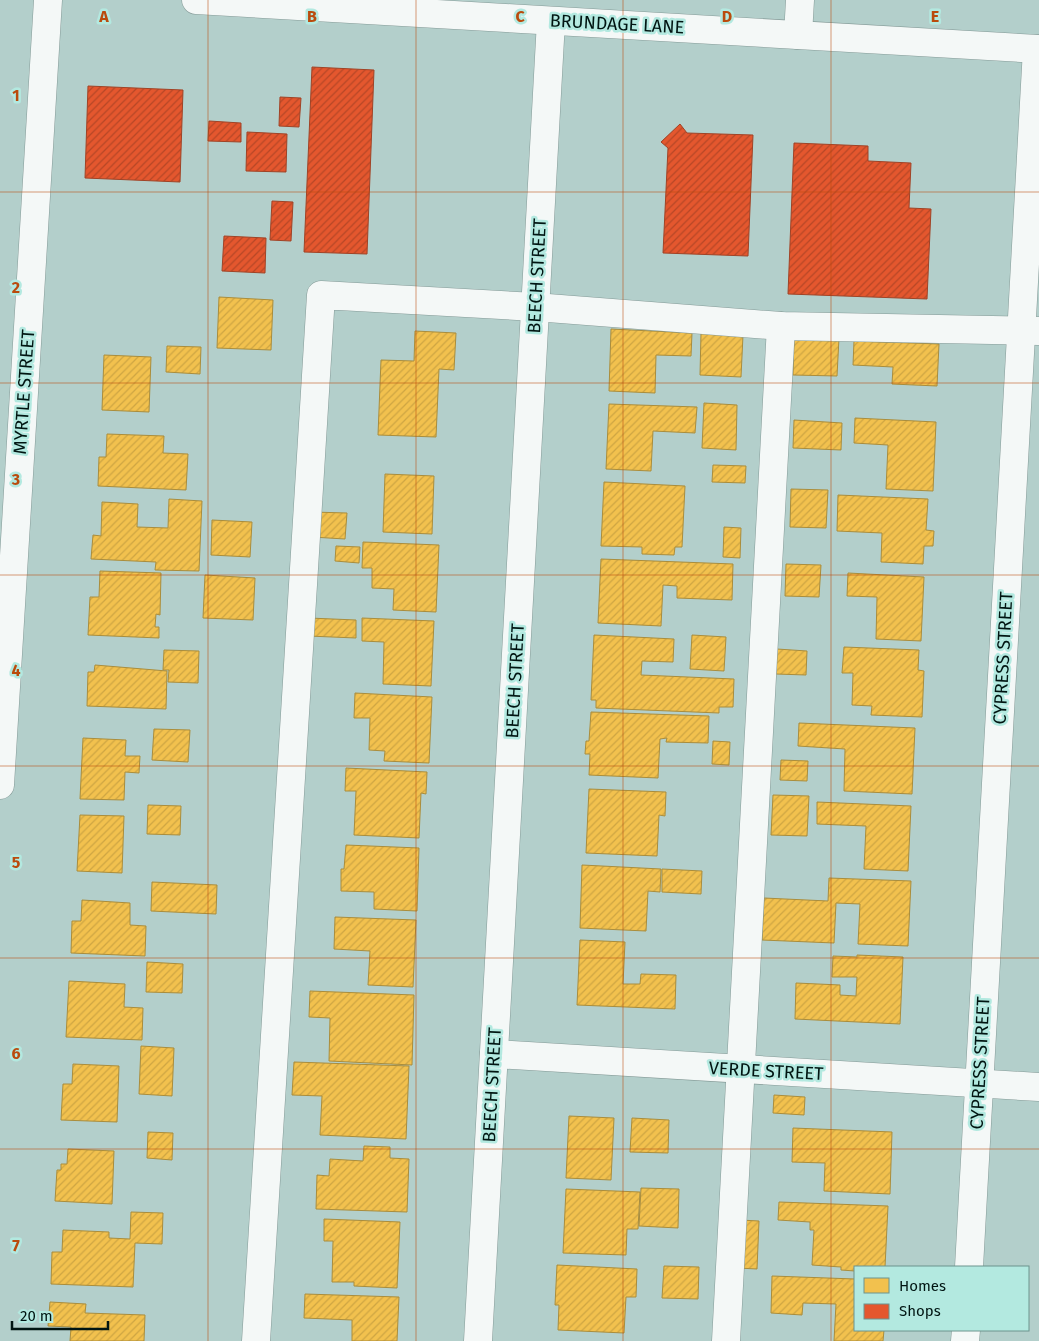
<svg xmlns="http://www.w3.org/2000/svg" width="1039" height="1341" viewBox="0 0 1039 1341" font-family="'Fira Sans',sans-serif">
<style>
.homes{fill:url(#homes-hatch);stroke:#aa8d3c}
.shops{fill:url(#shops-hatch);stroke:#a04326}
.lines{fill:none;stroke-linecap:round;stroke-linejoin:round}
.minor-casing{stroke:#849a97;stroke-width:29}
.major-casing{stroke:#849a97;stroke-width:29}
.minor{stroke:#f4f8f7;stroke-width:28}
.major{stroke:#f4f8f7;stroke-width:28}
.grid{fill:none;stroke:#ba4b0d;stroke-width:1;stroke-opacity:0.55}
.labels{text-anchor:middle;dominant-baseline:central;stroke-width:5;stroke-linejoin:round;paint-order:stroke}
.street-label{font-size:18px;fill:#011512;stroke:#b3e9e0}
.grid-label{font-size:16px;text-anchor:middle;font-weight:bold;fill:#ba4b0d;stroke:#b3e9e0;stroke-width:5;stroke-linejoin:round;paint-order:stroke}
</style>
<defs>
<pattern id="homes-hatch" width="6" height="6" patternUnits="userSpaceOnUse" patternTransform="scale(1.25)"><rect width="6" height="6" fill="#f2c14e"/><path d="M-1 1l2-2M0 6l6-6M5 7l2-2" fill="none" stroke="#cea543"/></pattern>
<pattern id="shops-hatch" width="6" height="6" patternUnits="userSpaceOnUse" patternTransform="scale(1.25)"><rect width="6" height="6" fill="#e4572e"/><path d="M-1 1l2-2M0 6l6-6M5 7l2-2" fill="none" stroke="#b64726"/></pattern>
</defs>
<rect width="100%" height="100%" fill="#b3cfcb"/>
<g class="homes">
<path d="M 219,297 L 273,300 L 271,350 L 217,348 Z"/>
<path d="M 611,329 L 692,333 L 691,356 L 656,355 L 655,393 L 609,391 Z"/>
<path d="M 415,331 L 456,333 L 454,370 L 439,369 L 436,437 L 378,435 L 381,360 L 414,361 Z"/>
<path d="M 701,333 L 743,335 L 741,377 L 700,375 Z"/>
<path d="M 794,337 L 839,338 L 837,376 L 793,375 Z"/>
<path d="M 854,341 L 939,344 L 937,386 L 892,384 L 893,367 L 853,365 Z"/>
<path d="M 167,346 L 201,347 L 200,374 L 166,372 Z"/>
<path d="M 104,355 L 151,357 L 149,412 L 102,410 Z"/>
<path d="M 704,403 L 737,405 L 736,450 L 702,448 Z"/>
<path d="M 609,404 L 697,407 L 695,433 L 653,431 L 651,471 L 606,469 Z"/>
<path d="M 855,418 L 936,422 L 933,491 L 886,489 L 888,445 L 854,443 Z"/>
<path d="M 794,420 L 842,423 L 841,450 L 793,448 Z"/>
<path d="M 107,434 L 164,436 L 163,453 L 188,454 L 186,490 L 98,486 L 99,457 L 106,457 Z"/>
<path d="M 713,465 L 746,466 L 745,483 L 712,482 Z"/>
<path d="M 385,474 L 434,476 L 432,534 L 383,532 Z"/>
<path d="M 604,482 L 685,486 L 682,547 L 675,547 L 674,555 L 642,554 L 642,547 L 601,546 Z"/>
<path d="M 791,489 L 828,490 L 826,528 L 790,527 Z"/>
<path d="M 838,495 L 928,499 L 926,530 L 934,531 L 933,546 L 924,546 L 923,564 L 881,562 L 882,533 L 837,531 Z"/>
<path d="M 169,499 L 202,501 L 199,571 L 155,570 L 156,562 L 91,559 L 93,535 L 101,536 L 102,502 L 138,504 L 137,527 L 168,528 Z"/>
<path d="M 312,512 L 347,513 L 345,539 L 312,537 Z"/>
<path d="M 212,520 L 252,522 L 250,557 L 211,555 Z"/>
<path d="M 724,527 L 741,528 L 740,558 L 723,557 Z"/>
<path d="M 363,542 L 439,545 L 436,612 L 393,610 L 394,589 L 372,588 L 372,568 L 362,568 Z"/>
<path d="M 336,546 L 360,547 L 359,563 L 335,561 Z"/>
<path d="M 601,559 L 733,564 L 732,600 L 677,598 L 677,586 L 663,585 L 661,626 L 598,623 Z"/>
<path d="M 786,564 L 821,565 L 819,597 L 785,596 Z"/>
<path d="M 100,571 L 161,573 L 160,615 L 156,614 L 155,627 L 159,627 L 159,638 L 88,635 L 90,597 L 99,597 Z"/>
<path d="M 848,573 L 924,577 L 921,641 L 876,639 L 877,597 L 847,596 Z"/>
<path d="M 205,575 L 255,578 L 253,620 L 203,618 Z"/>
<path d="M 309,618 L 356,620 L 356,638 L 308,636 Z"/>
<path d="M 362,618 L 434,621 L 431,686 L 383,684 L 384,642 L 362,641 Z"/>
<path d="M 594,635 L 674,639 L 673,662 L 642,661 L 641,675 L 734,679 L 733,707 L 719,707 L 719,713 L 596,708 L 596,700 L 591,700 Z"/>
<path d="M 692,635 L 726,637 L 724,671 L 690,669 Z"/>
<path d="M 844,647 L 919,650 L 918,670 L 924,671 L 922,717 L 871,715 L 872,706 L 852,705 L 853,673 L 842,673 Z"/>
<path d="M 777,649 L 807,651 L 806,675 L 776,674 Z"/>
<path d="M 164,650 L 199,651 L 198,683 L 168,682 L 169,670 L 163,670 Z"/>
<path d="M 95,665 L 167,671 L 166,709 L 87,706 L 88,672 L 94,672 Z"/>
<path d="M 355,693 L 432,697 L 429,763 L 384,761 L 385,751 L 369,750 L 370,718 L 354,718 Z"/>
<path d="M 591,712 L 709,716 L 708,743 L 666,742 L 667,738 L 660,739 L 658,778 L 589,775 L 590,754 L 585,754 L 586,741 L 589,741 Z"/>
<path d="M 799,723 L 915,728 L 912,794 L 844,791 L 845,749 L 798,746 Z"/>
<path d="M 154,729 L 190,730 L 188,762 L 152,760 Z"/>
<path d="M 83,738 L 126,740 L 125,756 L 140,756 L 139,773 L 125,772 L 124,800 L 80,799 Z"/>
<path d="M 713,741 L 730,742 L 729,765 L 712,764 Z"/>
<path d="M 781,760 L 808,761 L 807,781 L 780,780 Z"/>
<path d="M 346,768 L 427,772 L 426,794 L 421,793 L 419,838 L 354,835 L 356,791 L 345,791 Z"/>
<path d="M 589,789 L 666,792 L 665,816 L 659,815 L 657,856 L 586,853 Z"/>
<path d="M 773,795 L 809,796 L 807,836 L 771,835 Z"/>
<path d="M 817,802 L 911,806 L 908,871 L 864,869 L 866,826 L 817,824 Z"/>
<path d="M 148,805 L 181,806 L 180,835 L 147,834 Z"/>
<path d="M 80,815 L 124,816 L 122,873 L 77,871 Z"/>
<path d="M 346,845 L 419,848 L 417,911 L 374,909 L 374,892 L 341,891 L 341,869 L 344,869 Z"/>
<path d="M 582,865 L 661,869 L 660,892 L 648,891 L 646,931 L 580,928 Z"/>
<path d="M 662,869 L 702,871 L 701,894 L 662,892 Z"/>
<path d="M 829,878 L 911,881 L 908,946 L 858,944 L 860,904 L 836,903 L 834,943 L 762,940 L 764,898 L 828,901 Z"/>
<path d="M 152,882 L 217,885 L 216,914 L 151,911 Z"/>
<path d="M 82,900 L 130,903 L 130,925 L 146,926 L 145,956 L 71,953 L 72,921 L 81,921 Z"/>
<path d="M 335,917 L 416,920 L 413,987 L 368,985 L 370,951 L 334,949 Z"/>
<path d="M 580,940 L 625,942 L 623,984 L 640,984 L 641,974 L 676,975 L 675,1009 L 577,1005 Z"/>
<path d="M 857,955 L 903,957 L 900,1024 L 795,1019 L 796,983 L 840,985 L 840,995 L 856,996 L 857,977 L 832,977 L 833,956 L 857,957 Z"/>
<path d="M 147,962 L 183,964 L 182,993 L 146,992 Z"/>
<path d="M 69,981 L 125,984 L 124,1007 L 143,1008 L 142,1040 L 66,1037 Z"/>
<path d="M 310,991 L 414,995 L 412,1065 L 329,1061 L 330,1018 L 309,1017 Z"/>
<path d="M 141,1046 L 174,1048 L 172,1096 L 139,1094 Z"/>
<path d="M 294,1062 L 409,1066 L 406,1139 L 320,1135 L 322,1096 L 292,1095 Z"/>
<path d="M 73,1064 L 119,1066 L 117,1122 L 61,1120 L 63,1084 L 72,1084 Z"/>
<path d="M 774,1095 L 805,1097 L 804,1115 L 773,1113 Z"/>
<path d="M 569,1116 L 614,1118 L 611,1180 L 566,1178 Z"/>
<path d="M 632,1118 L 669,1120 L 668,1153 L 630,1152 Z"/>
<path d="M 793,1128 L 892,1132 L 890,1194 L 824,1191 L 825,1163 L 792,1162 Z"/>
<path d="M 148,1132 L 173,1133 L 172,1160 L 147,1158 Z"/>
<path d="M 364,1146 L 390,1147 L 390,1158 L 409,1159 L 407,1212 L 316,1209 L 317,1175 L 329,1176 L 330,1159 L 363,1161 Z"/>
<path d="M 68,1149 L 114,1151 L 112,1204 L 55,1201 L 57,1170 L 61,1170 L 61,1164 L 67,1164 Z"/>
<path d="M 641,1188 L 679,1189 L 678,1228 L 639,1226 Z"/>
<path d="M 566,1189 L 640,1192 L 638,1229 L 627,1229 L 626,1255 L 563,1253 Z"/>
<path d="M 779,1202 L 888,1206 L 885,1267 L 855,1267 L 855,1271 L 841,1270 L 841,1267 L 812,1265 L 814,1230 L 810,1230 L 810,1222 L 778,1220 Z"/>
<path d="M 131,1212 L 163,1213 L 162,1244 L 135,1243 L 133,1287 L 51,1284 L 52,1252 L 62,1252 L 63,1230 L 109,1232 L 109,1238 L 130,1239 Z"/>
<path d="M 324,1219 L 400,1222 L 397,1288 L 354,1286 L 354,1282 L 332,1282 L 333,1241 L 324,1241 Z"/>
<path d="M 740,1220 L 759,1221 L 757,1269 L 738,1268 Z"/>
<path d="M 557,1265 L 637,1269 L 636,1297 L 626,1297 L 624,1333 L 558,1330 L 559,1305 L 555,1305 Z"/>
<path d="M 664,1266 L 699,1267 L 698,1299 L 662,1298 Z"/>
<path d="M 772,1276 L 855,1279 L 855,1330 L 884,1330 L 883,1341 L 834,1341 L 836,1304 L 803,1303 L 802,1315 L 771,1313 Z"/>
<path d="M 305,1294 L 399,1297 L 397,1341 L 352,1341 L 352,1320 L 304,1318 Z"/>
<path d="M 50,1302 L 86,1304 L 85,1313 L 145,1315 L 144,1341 L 70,1341 L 71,1327 L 48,1326 Z"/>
</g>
<g class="shops">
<path d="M 312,67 L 374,70 L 367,254 L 304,252 Z"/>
<path d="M 88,86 L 183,90 L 180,182 L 85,178 Z"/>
<path d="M 280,97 L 301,98 L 299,127 L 279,126 Z"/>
<path d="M 209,121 L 241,123 L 241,142 L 208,141 Z"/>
<path d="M 680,124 L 687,133 L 753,135 L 748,256 L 663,253 L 668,148 L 661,142 Z"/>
<path d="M 247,132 L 287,134 L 286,172 L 246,171 Z"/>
<path d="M 794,143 L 868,146 L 868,161 L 911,163 L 909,208 L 931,209 L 927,299 L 788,294 Z"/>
<path d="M 272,201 L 293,202 L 291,241 L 270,240 Z"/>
<path d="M 224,236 L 266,238 L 265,273 L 222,271 Z"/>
</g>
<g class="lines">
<g class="minor-casing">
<g id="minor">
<path d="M 798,35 L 800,0"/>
<path d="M 0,785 L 48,0"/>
<path d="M 494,1054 L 1039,1087"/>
<path d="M 969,1267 L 1037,49"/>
<path d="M 256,1341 L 321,295 L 535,307 L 781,326 L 1039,331"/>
<path d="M 478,1341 L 551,21"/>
<path d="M 726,1341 L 781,326"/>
<path d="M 965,1341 L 966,1330"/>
</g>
</g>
<g class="major-casing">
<path id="major" d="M 196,0 L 1039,49"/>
</g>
<use href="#minor" class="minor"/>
<use href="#major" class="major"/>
</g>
<path class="grid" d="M 208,0 L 208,1341M 416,0 L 416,1341M 623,0 L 623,1341M 831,0 L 831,1341M 0,192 L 1039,192M 0,383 L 1039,383M 0,575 L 1039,575M 0,766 L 1039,766M 0,958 L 1039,958M 0,1149 L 1039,1149"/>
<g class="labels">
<g class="street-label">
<text transform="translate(617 24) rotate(3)">BRUNDAGE LANE</text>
<text transform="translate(537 276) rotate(-87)">BEECH STREET</text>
<text transform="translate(24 392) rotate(-86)">MYRTLE STREET</text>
<text transform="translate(1003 658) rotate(-87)">CYPRESS STREET</text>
<text transform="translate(515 681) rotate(-87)">BEECH STREET</text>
<text transform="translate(980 1063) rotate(-87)">CYPRESS STREET</text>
<text transform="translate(766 1071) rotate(3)">VERDE STREET</text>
<text transform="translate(492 1085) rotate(-87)">BEECH STREET</text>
</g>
</g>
<g class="grid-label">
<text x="104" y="22">A</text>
<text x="312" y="22">B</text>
<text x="520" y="22">C</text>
<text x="727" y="22">D</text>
<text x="935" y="22">E</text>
<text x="16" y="101">1</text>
<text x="16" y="293">2</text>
<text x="16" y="485">3</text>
<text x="16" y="676">4</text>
<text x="16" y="868">5</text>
<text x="16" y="1059">6</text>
<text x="16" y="1251">7</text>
</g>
<rect x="854" y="1266" width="175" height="65" fill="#b3e9e0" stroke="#6c948e"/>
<rect x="864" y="1278" width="25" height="15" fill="#f2c14e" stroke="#6c948e"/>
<text x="899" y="1291" font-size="15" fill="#011512">Homes</text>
<rect x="864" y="1304" width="25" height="15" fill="#e4572e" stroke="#6c948e"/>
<text x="899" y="1316" font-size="15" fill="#011512">Shops</text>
<path d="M12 1321v8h96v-8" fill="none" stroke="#011512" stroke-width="2.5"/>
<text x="20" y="1321" font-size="15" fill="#011512" stroke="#b3e9e0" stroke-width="4" paint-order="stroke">20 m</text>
</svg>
